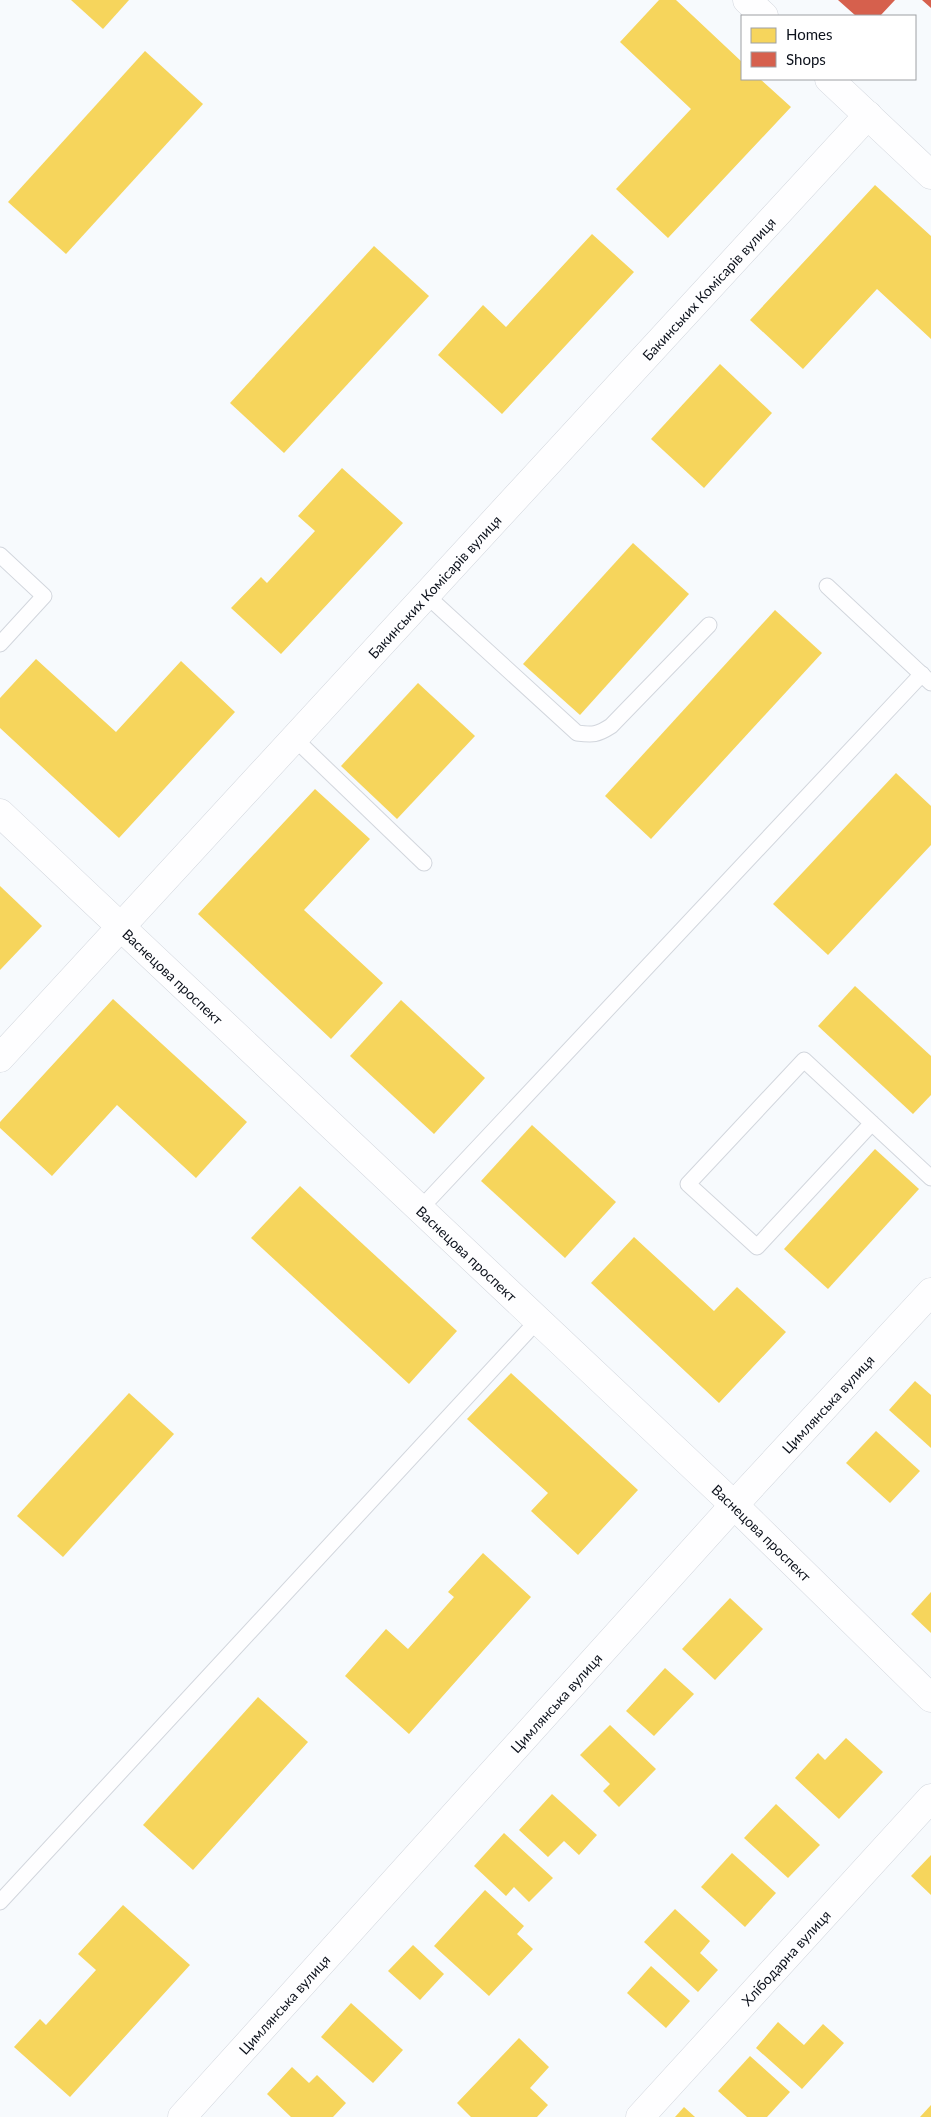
<svg xmlns="http://www.w3.org/2000/svg" width="931" height="2117" viewBox="0 0 931 2117" font-family="Lato,sans-serif">
<style>
.homes{fill:#f6d55c}
.shops{fill:#d6604d}
.lines{fill:none;stroke-linecap:round;stroke-linejoin:round}
.lane-casing{stroke:#d2d6dd;stroke-width:17}
.street-casing{stroke:#d2d6dd;stroke-width:29}
.lane{stroke:#fefeff;stroke-width:15}
.street{stroke:#fefeff;stroke-width:28}
.labels{text-anchor:middle;dominant-baseline:central;stroke-width:5;stroke-linejoin:round;paint-order:stroke}
.street-label{font-size:14px;fill:#0d121c;stroke:#fff}
</style>
<rect width="100%" height="100%" fill="#f7fafd"/>
<g class="homes">
<path d="M 71,0 L 129,0 L 103,29 Z"/>
<path d="M 659,0 L 676,0 L 742,62 L 742,79 L 760,79 L 791,107 L 668,238 L 616,189 L 691,109 L 620,42 Z"/>
<path d="M 145,51 L 203,104 L 66,254 L 8,202 Z"/>
<path d="M 875,185 L 931,236 L 931,339 L 877,289 L 803,369 L 750,320 Z"/>
<path d="M 592,234 L 634,272 L 502,414 L 438,355 L 483,305 L 506,327 Z"/>
<path d="M 374,246 L 429,296 L 284,453 L 230,403 Z"/>
<path d="M 720,364 L 772,413 L 704,488 L 651,439 Z"/>
<path d="M 342,468 L 403,523 L 281,654 L 231,608 L 261,577 L 267,583 L 315,531 L 298,516 Z"/>
<path d="M 633,543 L 689,594 L 580,715 L 523,664 Z"/>
<path d="M 775,610 L 822,653 L 651,839 L 605,796 Z"/>
<path d="M 36,659 L 116,732 L 181,661 L 235,712 L 119,838 L 0,728 L 0,698 Z"/>
<path d="M 418,683 L 475,736 L 397,819 L 341,766 Z"/>
<path d="M 896,773 L 931,806 L 931,845 L 828,955 L 773,904 Z"/>
<path d="M 315,789 L 370,839 L 304,910 L 383,983 L 331,1039 L 198,914 Z"/>
<path d="M 0,886 L 42,926 L 0,970 Z"/>
<path d="M 855,986 L 931,1056 L 931,1095 L 913,1114 L 818,1026 Z"/>
<path d="M 113,999 L 247,1122 L 196,1178 L 117,1105 L 52,1176 L 0,1128 L 0,1122 Z"/>
<path d="M 401,1000 L 485,1078 L 434,1134 L 350,1056 Z"/>
<path d="M 532,1125 L 616,1202 L 565,1258 L 481,1181 Z"/>
<path d="M 875,1149 L 919,1189 L 828,1289 L 784,1249 Z"/>
<path d="M 300,1186 L 457,1331 L 409,1384 L 251,1238 Z"/>
<path d="M 634,1237 L 714,1311 L 737,1287 L 786,1332 L 719,1403 L 591,1283 Z"/>
<path d="M 511,1373 L 638,1490 L 578,1555 L 531,1511 L 548,1493 L 467,1419 Z"/>
<path d="M 915,1381 L 931,1395 L 931,1448 L 889,1410 Z"/>
<path d="M 129,1393 L 174,1434 L 63,1557 L 17,1516 Z"/>
<path d="M 876,1431 L 920,1471 L 890,1503 L 846,1463 Z"/>
<path d="M 483,1553 L 531,1597 L 409,1734 L 345,1676 L 386,1629 L 408,1649 L 454,1597 L 448,1592 Z"/>
<path d="M 931,1592 L 931,1633 L 911,1614 Z"/>
<path d="M 730,1598 L 763,1629 L 715,1680 L 682,1649 Z"/>
<path d="M 665,1668 L 694,1694 L 654,1736 L 626,1711 Z"/>
<path d="M 258,1697 L 308,1742 L 193,1870 L 143,1825 Z"/>
<path d="M 610,1725 L 656,1769 L 619,1807 L 603,1791 L 610,1784 L 580,1755 Z"/>
<path d="M 846,1738 L 883,1772 L 839,1819 L 795,1778 L 818,1753 L 825,1760 Z"/>
<path d="M 552,1794 L 597,1835 L 579,1855 L 564,1841 L 548,1857 L 519,1830 Z"/>
<path d="M 776,1804 L 820,1845 L 788,1878 L 744,1838 Z"/>
<path d="M 504,1833 L 553,1878 L 529,1902 L 514,1887 L 506,1896 L 474,1866 Z"/>
<path d="M 732,1853 L 776,1893 L 745,1927 L 701,1887 Z"/>
<path d="M 931,1855 L 931,1895 L 911,1876 Z"/>
<path d="M 485,1890 L 524,1926 L 517,1934 L 533,1949 L 489,1996 L 434,1946 Z"/>
<path d="M 123,1905 L 190,1965 L 70,2097 L 14,2047 L 40,2019 L 46,2025 L 96,1970 L 78,1954 Z"/>
<path d="M 675,1909 L 710,1941 L 700,1953 L 718,1970 L 698,1992 L 644,1942 Z"/>
<path d="M 413,1945 L 444,1974 L 420,2000 L 388,1971 Z"/>
<path d="M 651,1966 L 690,2001 L 666,2028 L 627,1993 Z"/>
<path d="M 351,2003 L 403,2050 L 373,2083 L 321,2037 Z"/>
<path d="M 778,2022 L 804,2045 L 823,2024 L 844,2043 L 802,2089 L 756,2048 Z"/>
<path d="M 519,2038 L 549,2067 L 530,2088 L 548,2105 L 537,2117 L 471,2117 L 457,2103 Z"/>
<path d="M 750,2056 L 790,2092 L 767,2117 L 747,2117 L 718,2091 Z"/>
<path d="M 292,2067 L 309,2083 L 317,2075 L 346,2103 L 333,2117 L 291,2117 L 267,2094 Z"/>
<path d="M 931,2105 L 931,2117 L 920,2117 Z"/>
<path d="M 684,2107 L 695,2117 L 675,2117 Z"/>
</g>
<g class="shops">
<path d="M 838,0 L 895,0 L 880,16 L 856,16 Z"/>
<path d="M 922,0 L 931,0 L 931,8 Z"/>
</g>
<g class="lines">
<g class="lane-casing">
<g id="lane">
<path d="M 0,555 L 44,596 L 0,644"/>
<path d="M 827,586 L 931,683"/>
<path d="M 426,595 L 577,733 C 593,735 597,735 611,726 L 709,625"/>
<path d="M 294,738 L 424,863"/>
<path d="M 872,1123 L 757,1247 L 688,1184 L 804,1060 L 931,1178"/>
<path d="M 420,1209 L 922,674"/>
<path d="M 0,1902 L 538,1320"/>
</g>
</g>
<g class="street-casing">
<g id="street">
<path d="M 747,0 L 764,16"/>
<path d="M 829,79 L 931,175"/>
<path id="s1" d="M 0,813 L 734,1505 L 931,1698"/>
<path id="s2" d="M 0,1058 L 868,115"/>
<path id="s3" d="M 182,2117 L 734,1505 L 931,1292"/>
<path id="s4" d="M 640,2117 L 931,1798"/>
</g>
</g>
<use href="#lane" class="lane"/>
<use href="#street" class="street"/>
</g>
<g class="labels">
<g class="street-label">
<text stroke="none"><textPath href="#s2" startOffset="1046">Бакинських Комісарів вулиця</textPath></text>
<text stroke="none"><textPath href="#s2" startOffset="641">Бакинських Комісарів вулиця</textPath></text>
<text stroke="none"><textPath href="#s1" startOffset="238">Васнецова проспект</textPath></text>
<text stroke="none"><textPath href="#s1" startOffset="642">Васнецова проспект</textPath></text>
<text stroke="none"><textPath href="#s3" startOffset="962">Цимлянська вулиця</textPath></text>
<text stroke="none"><textPath href="#s1" startOffset="1048">Васнецова проспект</textPath></text>
<text stroke="none"><textPath href="#s3" startOffset="558">Цимлянська вулиця</textPath></text>
<text stroke="none"><textPath href="#s4" startOffset="216">Хлібодарна вулиця</textPath></text>
<text stroke="none"><textPath href="#s3" startOffset="152">Цимлянська вулиця</textPath></text>
</g>
</g>
<rect x="741" y="15" width="175" height="65" fill="#ffffff" stroke="#9ea0a4"/>
<rect x="751" y="28" width="25" height="15" fill="#f6d55c" stroke="#9ea0a4"/>
<text x="786" y="40" font-size="15" fill="#0d121c">Homes</text>
<rect x="751" y="52" width="25" height="15" fill="#d6604d" stroke="#9ea0a4"/>
<text x="786" y="65" font-size="15" fill="#0d121c">Shops</text>
</svg>
